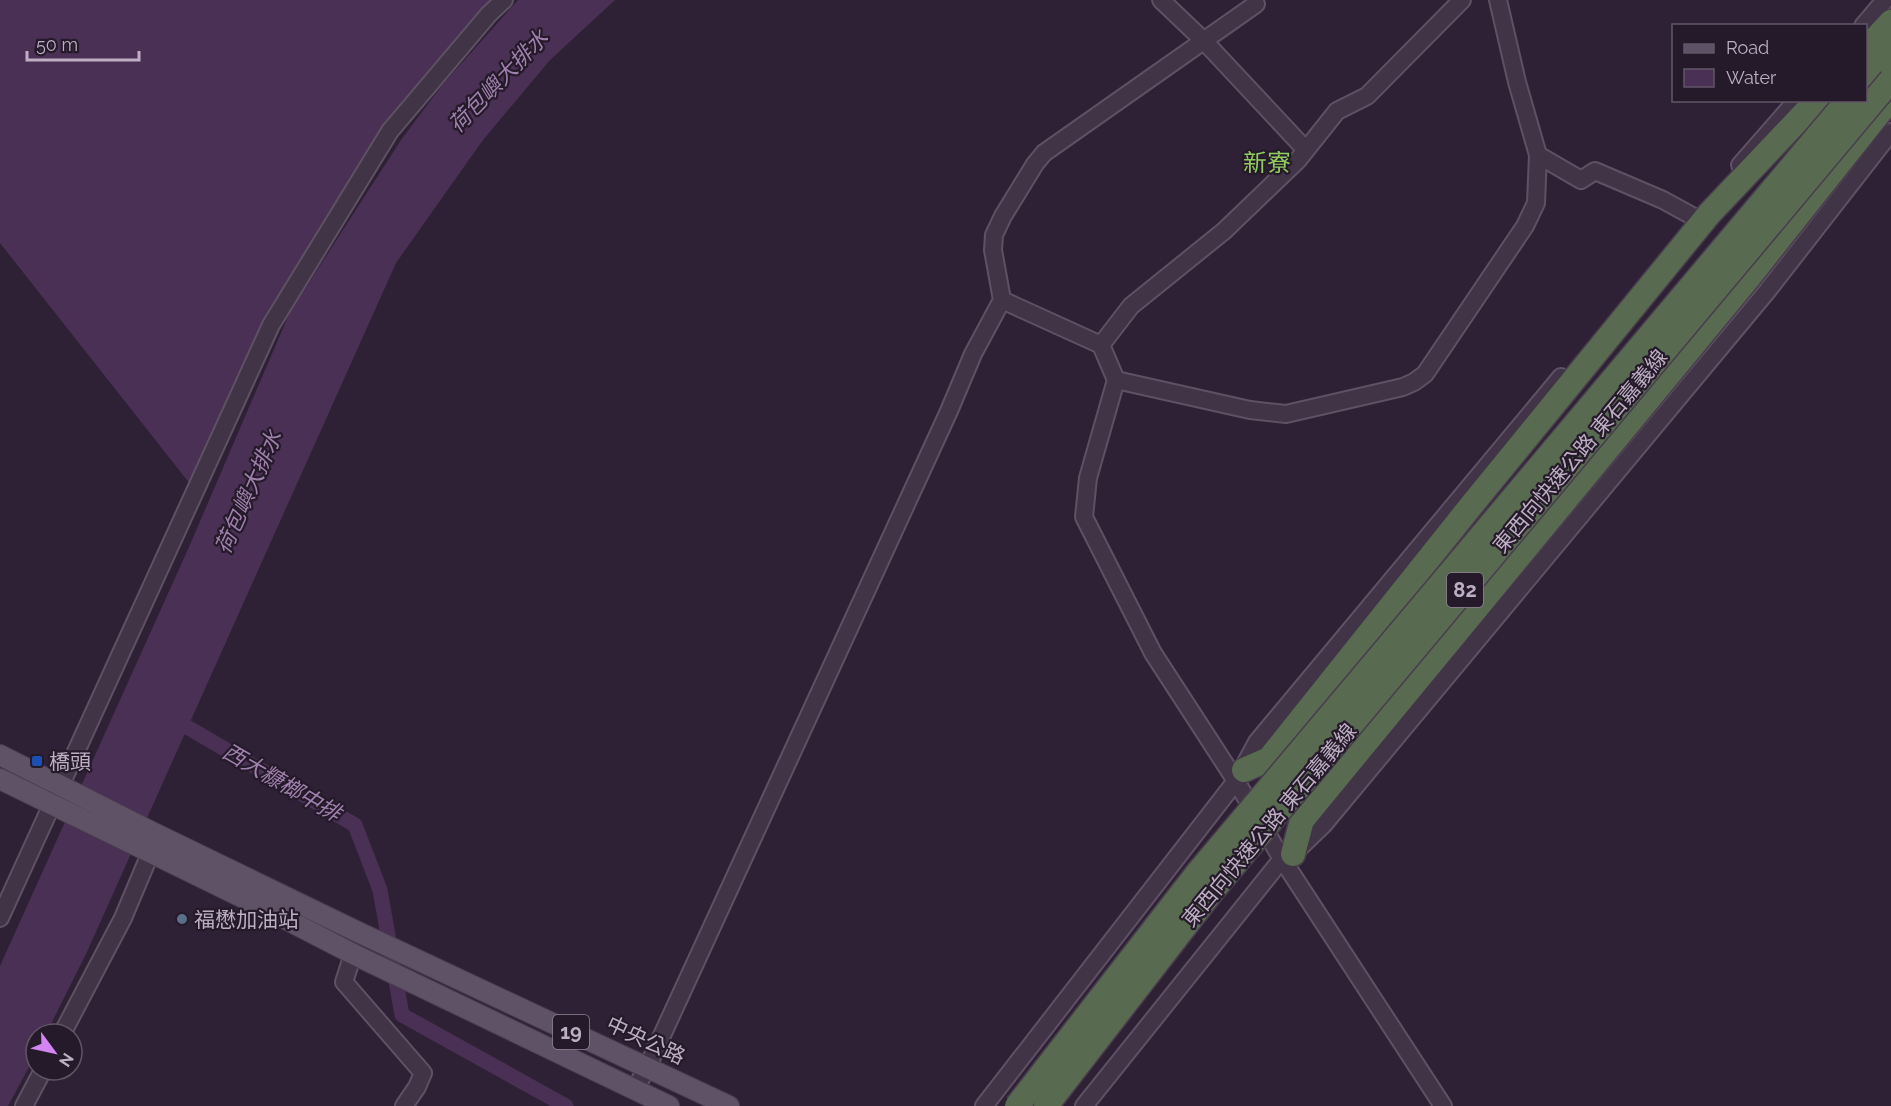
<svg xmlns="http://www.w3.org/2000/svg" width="1891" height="1106" viewBox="0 0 1891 1106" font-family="Raleway,'Noto Sans TC',sans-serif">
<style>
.water{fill:#4a3055}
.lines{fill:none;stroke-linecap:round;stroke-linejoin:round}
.canal{stroke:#4a3055;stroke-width:15}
.minor-casing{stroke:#5e5164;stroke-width:20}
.major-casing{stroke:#4a3d4f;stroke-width:22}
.highway-casing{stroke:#483c4d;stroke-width:27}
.minor{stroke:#413446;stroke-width:16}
.major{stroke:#605266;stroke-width:20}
.highway{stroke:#586b51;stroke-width:24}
.highway-bridge-casing{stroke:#483c4d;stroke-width:27;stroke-linecap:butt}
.highway-bridge{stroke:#586b51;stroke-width:24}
.transit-dot{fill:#1a4fb4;stroke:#251a2a;stroke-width:2}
.service-dot{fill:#5c6f8a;stroke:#251a2a;stroke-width:2}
.labels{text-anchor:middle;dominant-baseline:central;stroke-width:4.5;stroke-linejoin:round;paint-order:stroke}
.shield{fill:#251a2a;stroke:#8f8295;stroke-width:1.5}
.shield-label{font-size:20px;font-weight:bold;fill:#bdaec3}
.street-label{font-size:21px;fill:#bdaec3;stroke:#251a2a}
.poi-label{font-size:21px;fill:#bdaec3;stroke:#251a2a;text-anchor:start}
.water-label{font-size:22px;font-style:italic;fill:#a080ae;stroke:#251a2a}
.quarter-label{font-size:24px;fill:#8fcc60;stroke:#251a2a}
</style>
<rect width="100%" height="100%" fill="#2f2135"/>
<g class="water">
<path d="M 0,0 L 500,0 L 368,151 L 282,294 L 194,489 L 0,243 Z"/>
<path d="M 518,0 L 615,0 L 550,60 L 483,140 L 396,263 L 86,954 L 46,1034 L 36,1034 L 36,1054 L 8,1106 L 0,1106 L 0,966 L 189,547 L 290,312 L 401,140 L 443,84 Z"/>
</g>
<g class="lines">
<path class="canal" d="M 187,727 L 355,825 L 380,890 L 402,1015 L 566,1106"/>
<g class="minor-casing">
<g id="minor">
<path d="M 1161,0 L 1204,41 L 1305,149"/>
<path d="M 1863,26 L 1885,0"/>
<path d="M 1538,155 L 1581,180 L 1595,171 L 1663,200 L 1694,217"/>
<path d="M 1740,165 L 1797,100"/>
<path d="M 1002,300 L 1101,345 L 1116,380 L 1250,410 L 1286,414 L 1403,387 L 1414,382 L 1425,374 L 1525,226 L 1536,203 L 1538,155 L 1517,82 L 1498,0"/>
<path d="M 1101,345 L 1131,306 L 1224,231 L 1298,160 L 1337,111 L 1367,96 L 1462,0"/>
<path d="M 1116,380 L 1088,478 L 1084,517 L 1153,653 L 1236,781 L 1282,859 L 1443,1106"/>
<path d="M 0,918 L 271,325 L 390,131 L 489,14 L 504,0"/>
<path d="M 353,954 L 344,982 L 423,1073 L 417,1087 L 404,1106"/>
<path d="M 62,1034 L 123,918 L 150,854"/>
<path d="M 635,1089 L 647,1068 L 949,411 L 973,354 L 1002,300 L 993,250 L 994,235 L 1003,216 L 1035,164 L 1044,153 L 1256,4"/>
<path d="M 24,1106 L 43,1070"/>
<path d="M 984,1106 L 1236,781 L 1257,742 L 1561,377"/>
<path d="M 1084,1106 L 1282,859 L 1293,854 L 1324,824 L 1768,290 L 1891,132"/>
</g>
</g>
<g class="major-casing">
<g id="major">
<path d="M 0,755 L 152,832 L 358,932 L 729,1106"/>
<path d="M 0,779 L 264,908 L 353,954 L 669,1106"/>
</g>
</g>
<g class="highway-casing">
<g id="highway">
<path d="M 1866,49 L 1891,22"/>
<path d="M 1866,79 L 1891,49"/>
<path d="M 1244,770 L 1269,759 L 1470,507 L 1709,214 L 1817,100"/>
<path d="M 1293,854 L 1302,820 L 1749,277 L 1891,98"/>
</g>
</g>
<use href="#minor" class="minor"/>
<use href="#major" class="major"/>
<use href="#highway" class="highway"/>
<g class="highway-bridge-casing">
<g id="highway-bridge">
<path d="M 1017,1106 L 1196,875 L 1848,100"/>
<path d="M 1046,1106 L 1213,890 L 1891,80"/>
</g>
</g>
<use href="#highway-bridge" class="highway-bridge"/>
</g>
<rect class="transit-dot" x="31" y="755" width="12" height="12" rx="3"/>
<circle class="service-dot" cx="182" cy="919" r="6"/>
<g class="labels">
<g class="shield">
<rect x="1447" y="573" width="36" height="34" rx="4.5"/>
<rect x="553" y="1015" width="36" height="34" rx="4.5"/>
</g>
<g class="shield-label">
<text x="1465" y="590">82</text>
<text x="571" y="1032">19</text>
</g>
<g class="street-label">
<text transform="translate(1580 451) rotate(-50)">東西向快速公路 東石嘉義線</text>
<text transform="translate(1269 825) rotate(-50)">東西向快速公路 東石嘉義線</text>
<text transform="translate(646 1040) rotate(25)">中央公路</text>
</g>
<g class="poi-label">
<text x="49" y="761">橋頭</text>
<text x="194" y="919">福懋加油站</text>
</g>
<g class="water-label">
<text transform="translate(498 81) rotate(-46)">荷包嶼大排水</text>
<text transform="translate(248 492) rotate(-66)">荷包嶼大排水</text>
<text transform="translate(282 782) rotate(30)">西大糠榔中排</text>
</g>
<g class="quarter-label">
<text x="1267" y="162">新寮</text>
</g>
</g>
<rect x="1672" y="24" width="195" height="78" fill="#251a2a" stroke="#625567" stroke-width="1.5"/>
<rect x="1684" y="44" width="30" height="9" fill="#605266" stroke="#625567" stroke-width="1.5"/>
<text x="1726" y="54" font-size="18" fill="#bdaec3">Road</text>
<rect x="1684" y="69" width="30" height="18" fill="#4a3055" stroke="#625567" stroke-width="1.5"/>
<text x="1726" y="84" font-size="18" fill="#bdaec3">Water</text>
<g transform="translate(54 1052) rotate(123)"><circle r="28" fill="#251a2a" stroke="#625567" stroke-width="1.5"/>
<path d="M0-4.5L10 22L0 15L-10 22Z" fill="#d585f1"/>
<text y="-9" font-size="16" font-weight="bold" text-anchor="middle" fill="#bdaec3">N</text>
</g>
<path d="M27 51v9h112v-9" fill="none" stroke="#bdaec3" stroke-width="3"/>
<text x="36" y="51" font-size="18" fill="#bdaec3" stroke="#251a2a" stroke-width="4.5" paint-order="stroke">50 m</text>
</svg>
